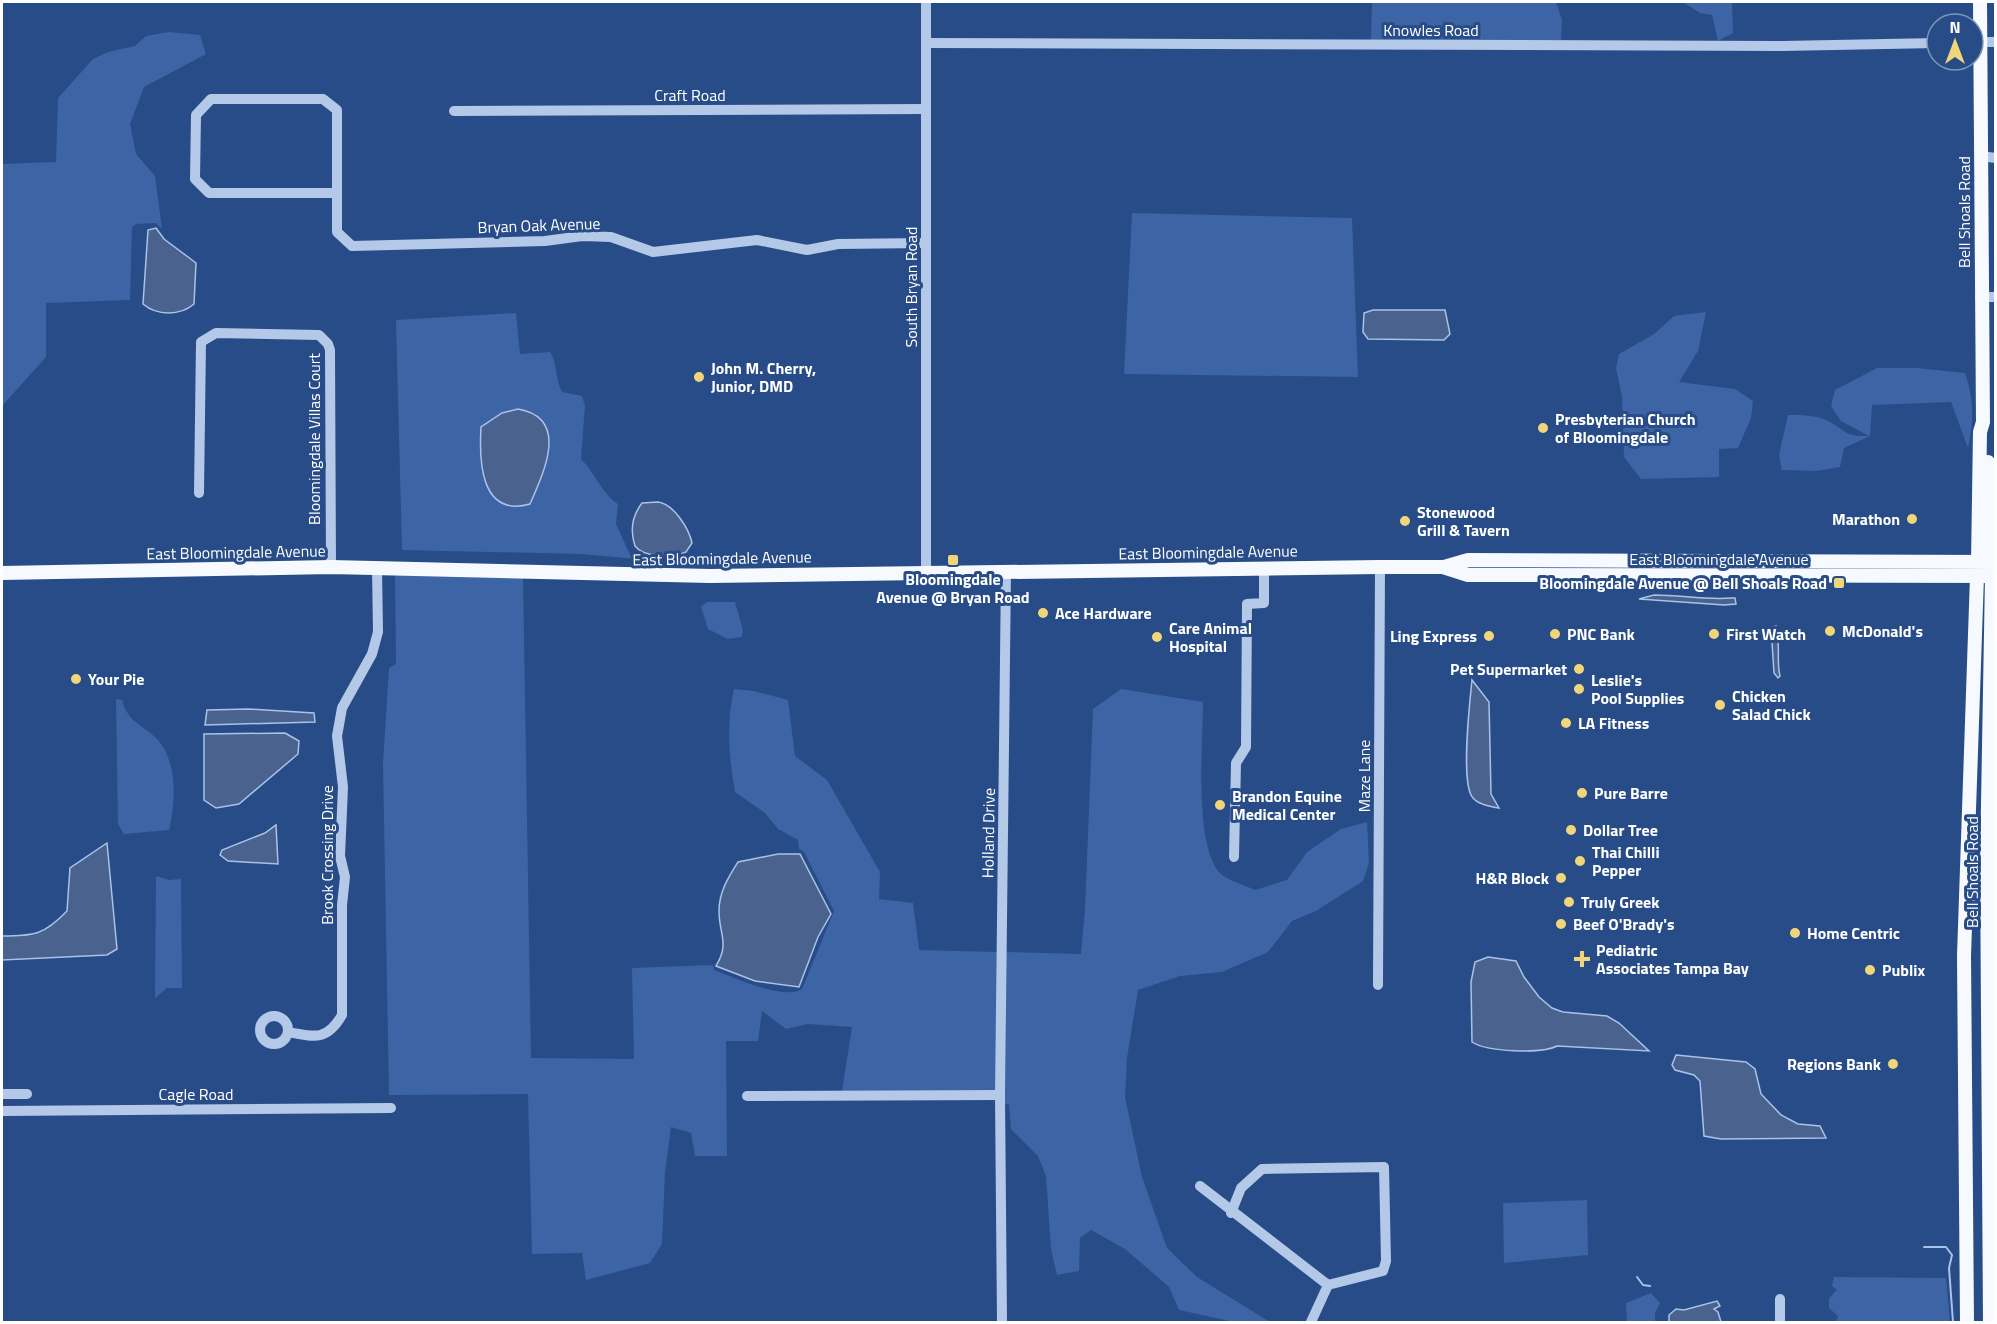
<svg xmlns="http://www.w3.org/2000/svg" width="1997" height="1324" viewBox="0 0 1997 1324" font-family="'Titillium Web',sans-serif">
<style>
.green{fill:#3d64a4}
.water{fill:#4a638e;stroke:#a9c2e9;stroke-width:1.5}
.lines{fill:none;stroke-linecap:round;stroke-linejoin:round}
.stream{stroke:#a9c2e9;stroke-width:2}
.minor{stroke:#b4c8e8;stroke-width:10}
.major{stroke:#f6f9fe;stroke-width:14}
.poi-dot{fill:#f0d57a;stroke:#284c87;stroke-width:2}
.labels{text-anchor:middle;dominant-baseline:central;stroke-width:6;stroke-linejoin:round;paint-order:stroke}
.street-label{font-size:16px;fill:#fff;stroke:#284c87}
.poi-label{font-size:16px;font-weight:bold;fill:#fff;stroke:#284c87;text-anchor:start}
</style>
<rect width="100%" height="100%" fill="#284c87"/>
<g class="green">
<path d="M 1372,2 L 1556,2 L 1562,20 L 1561,40 L 1371,40 Z"/>
<path d="M 1683,2 L 1732,2 L 1733,33 L 1718,41 L 1712,15 L 1700,13 Z"/>
<path d="M 169,32 L 200,35 L 206,54 L 144,87 L 130,124 L 136,154 L 155,176 L 162,229 L 156,223 L 136,224 L 132,227 L 130,300 L 46,303 L 46,357 L 2,406 L 2,164 L 56,162 L 58,98 L 93,59 L 108,52 L 135,46 L 146,36 Z"/>
<path d="M 1132,213 L 1352,218 L 1358,377 L 1124,374 Z"/>
<path d="M 1706,312 L 1698,351 L 1679,382 L 1735,389 L 1753,401 L 1751,418 L 1738,448 L 1719,449 L 1719,477 L 1641,479 L 1624,457 L 1622,397 L 1616,368 L 1619,354 L 1654,334 L 1674,316 Z"/>
<path d="M 516,313 L 520,354 L 550,352 C 558,363 555,380 562,392 L 582,396 L 585,406 L 581,459 C 594,472 604,496 618,504 L 616,524 L 631,557 L 636,559 L 582,554 L 402,550 L 396,320 Z"/>
<path d="M 1877,368 L 1917,368 L 1965,373 C 1974,400 1974,420 1968,448 L 1951,402 L 1872,405 L 1870,436 L 1844,448 L 1840,467 L 1816,471 L 1782,470 L 1779,455 L 1788,415 C 1801,415 1814,415 1826,420 C 1846,429 1842,437 1869,436 L 1841,421 L 1831,406 L 1835,390 Z"/>
<path d="M 395,574 L 523,577 L 531,1058 L 634,1059 L 632,968 L 713,965 L 714,970 C 733,977 784,1001 802,989 L 834,911 L 804,852 L 799,849 L 798,840 L 778,829 L 765,813 L 735,792 C 729,757 726,724 734,689 L 754,691 L 788,700 L 795,756 L 827,780 L 880,872 L 879,899 L 913,903 L 919,950 L 997,952 L 996,1090 L 842,1091 L 852,1027 L 808,1024 L 786,1029 L 762,1011 L 758,1041 L 726,1041 L 727,1156 L 695,1156 L 691,1133 L 671,1127 L 665,1172 L 662,1244 L 650,1263 L 586,1280 L 582,1253 L 532,1254 L 528,1094 L 389,1095 L 383,763 L 389,668 L 396,664 Z"/>
<path d="M 707,602 L 735,602 L 743,630 L 742,637 L 728,639 L 708,629 L 701,607 Z"/>
<path d="M 1121,689 L 1203,702 C 1203,744 1194,838 1218,871 C 1225,880 1245,885 1255,890 L 1287,880 L 1307,852 L 1341,829 L 1367,822 L 1369,863 L 1363,881 L 1316,911 L 1292,921 L 1268,952 L 1222,972 L 1180,976 L 1138,990 L 1127,1058 L 1125,1097 L 1142,1177 L 1167,1248 L 1197,1277 L 1270,1322 L 1234,1322 L 1179,1310 L 1169,1287 L 1125,1249 L 1091,1230 L 1080,1238 L 1079,1271 L 1057,1275 L 1051,1249 L 1046,1176 L 1038,1156 L 1011,1129 L 1009,1104 L 1005,1104 L 1006,952 L 1081,954 L 1085,909 L 1093,709 Z"/>
<path d="M 116,699 L 122,700 C 128,722 140,723 155,737 C 178,759 176,801 169,830 L 124,834 L 118,824 Z"/>
<path d="M 156,876 L 169,880 L 181,879 L 182,988 L 167,988 L 155,998 Z"/>
<path d="M 1587,1200 L 1588,1255 L 1504,1263 L 1503,1203 Z"/>
<path d="M 1834,1277 L 1946,1278 L 1950,1322 L 1836,1322 L 1838,1316 L 1829,1308 L 1829,1298 L 1837,1290 L 1832,1286 Z"/>
<path d="M 1651,1293 L 1660,1303 L 1655,1313 L 1655,1322 L 1627,1322 L 1626,1303 Z"/>
</g>
<g class="water">
<path d="M 156,228 L 164,239 L 196,263 L 194,304 C 180,316 157,316 143,304 L 148,230 Z"/>
<path d="M 1373,310 L 1445,310 L 1450,334 L 1444,340 L 1368,339 L 1363,332 L 1364,313 Z"/>
<path d="M 518,409 C 570,418 544,472 530,504 C 480,518 479,460 481,427 L 502,413 Z"/>
<path d="M 658,502 C 674,504 689,529 692,543 L 686,552 C 673,558 644,558 635,546 C 630,531 632,516 642,503 Z"/>
<path d="M 1654,595 C 1681,595 1705,600 1731,598 L 1735,598 L 1736,604 L 1724,605 L 1639,599 Z"/>
<path d="M 1776,626 C 1781,643 1776,660 1780,676 L 1778,678 L 1774,673 L 1771,628 Z"/>
<path d="M 1472,680 L 1489,702 L 1491,794 L 1499,808 C 1492,807 1478,804 1473,798 C 1460,784 1470,701 1472,680 Z"/>
<path d="M 249,709 L 314,713 L 315,722 L 205,725 L 207,710 Z"/>
<path d="M 285,733 L 299,741 L 298,754 L 239,804 L 216,808 L 204,800 L 204,734 Z"/>
<path d="M 276,825 L 278,864 L 228,861 L 220,855 L 222,850 L 265,833 Z"/>
<path d="M 107,843 L 117,949 L 107,955 L 2,960 L 2,936 C 34,936 44,935 67,911 L 70,868 Z"/>
<path d="M 778,854 L 800,854 L 831,914 L 818,937 L 799,987 L 755,981 L 716,966 C 730,943 719,935 719,911 C 719,892 728,878 738,862 Z"/>
<path d="M 1488,957 L 1516,961 L 1524,977 L 1539,997 L 1552,1008 L 1563,1012 L 1607,1016 L 1619,1023 L 1649,1051 L 1557,1046 C 1542,1054 1487,1052 1472,1042 L 1471,982 L 1475,962 Z"/>
<path d="M 1676,1055 L 1746,1062 L 1755,1069 L 1761,1094 L 1781,1115 L 1798,1124 L 1820,1126 L 1826,1138 L 1721,1139 L 1704,1136 L 1700,1081 L 1694,1075 L 1675,1070 L 1672,1065 Z"/>
<path d="M 1717,1301 L 1720,1306 L 1714,1309 L 1718,1312 L 1721,1322 L 1669,1322 L 1669,1315 L 1676,1309 L 1684,1310 Z"/>
</g>
<g class="lines">
<g class="stream">
<path d="M 1924,1247 L 1946,1247 L 1952,1255 L 1949,1268 L 1953,1322"/>
<path d="M 1637,1277 L 1643,1285 L 1650,1286"/>
</g>
<g class="minor">
<path d="M 926,2 L 926,572"/>
<path d="M 1973,42 L 1996,42"/>
<path d="M 926,43 L 1782,46 L 1937,43"/>
<path d="M 211,99 L 323,99 L 337,110 L 337,193 L 209,193 L 195,179 L 196,115 Z"/>
<path d="M 454,111 L 926,109"/>
<path d="M 1980,156 L 1996,158"/>
<path d="M 337,193 L 337,232 L 352,246 L 545,241 L 582,236 L 611,237 L 653,252 L 757,240 L 807,250 L 838,244 L 926,243"/>
<path d="M 1980,297 L 1996,297"/>
<path d="M 199,493 L 201,342 L 216,333 L 319,335 L 328,344 L 330,350 L 331,567"/>
<path d="M 1234,857 L 1236,763 L 1246,747 L 1247,604 L 1264,603 L 1264,567"/>
<path d="M 1966,899 L 1996,888"/>
<path d="M 1378,985 L 1380,567"/>
<circle cx="274" cy="1030" r="14"/>
<path d="M 288,1032 C 315,1037 327,1041 342,1015 L 342,905 L 345,877 L 340,856 L 343,787 L 337,736 L 342,708 L 372,654 L 378,632 L 377,568"/>
<path d="M 2,1094 L 27,1094"/>
<path d="M 747,1096 L 1000,1095"/>
<path d="M 2,1111 L 391,1108"/>
<path d="M 1200,1186 L 1328,1285 L 1383,1271 L 1386,1261 L 1384,1167 L 1262,1169 L 1241,1188 L 1231,1213"/>
<path d="M 1780,1299 L 1780,1322"/>
<path d="M 1002,1322 L 1000,1095 L 1006,571"/>
<path d="M 1311,1322 L 1328,1285"/>
</g>
<g class="major">
<path d="M 1988,462 L 1992,562"/>
<path d="M 1978,562 L 1980,432 L 1983,422 L 1980,2"/>
<path d="M 1444,567 L 1468,560 L 1996,562"/>
<path d="M 2,573 L 331,567 L 710,576 L 1380,567 L 1443,567 L 1468,575 L 1996,576"/>
<path d="M 1967,1322 L 1964,956 L 1977,576"/>
<path d="M 1990,1322 L 1987,861 L 1992,576"/>
</g>
</g>
<g class="poi-dot">
<circle cx="699" cy="377" r="6"/>
<circle cx="1543" cy="428" r="6"/>
<circle cx="1912" cy="519" r="6"/>
<circle cx="1405" cy="521" r="6"/>
<rect x="947" y="554" width="12" height="12" rx="3"/>
<rect x="1833" y="577" width="12" height="12" rx="3"/>
<circle cx="1043" cy="613" r="6"/>
<circle cx="1830" cy="631" r="6"/>
<circle cx="1555" cy="634" r="6"/>
<circle cx="1714" cy="634" r="6"/>
<circle cx="1489" cy="636" r="6"/>
<circle cx="1157" cy="637" r="6"/>
<circle cx="1579" cy="669" r="6"/>
<circle cx="76" cy="679" r="6"/>
<circle cx="1579" cy="689" r="6"/>
<circle cx="1720" cy="705" r="6"/>
<circle cx="1566" cy="723" r="6"/>
<circle cx="1582" cy="793" r="6"/>
<circle cx="1220" cy="805" r="6"/>
<circle cx="1571" cy="830" r="6"/>
<circle cx="1580" cy="861" r="6"/>
<circle cx="1561" cy="878" r="6"/>
<circle cx="1569" cy="902" r="6"/>
<circle cx="1561" cy="924" r="6"/>
<circle cx="1795" cy="933" r="6"/>
<path d="M1579 950h6v6h6v6h-6v6h-6v-6h-6v-6h6z"/>
<circle cx="1870" cy="970" r="6"/>
<circle cx="1893" cy="1064" r="6"/>
</g>
<g class="labels">
<g class="street-label">
<text x="1431" y="30">Knowles Road</text>
<text x="690" y="95">Craft Road</text>
<text transform="translate(1964 212) rotate(-90)">Bell Shoals Road</text>
<text transform="translate(539 225) rotate(-2)">Bryan Oak Avenue</text>
<text transform="translate(911 287) rotate(-90)">South Bryan Road</text>
<text transform="translate(314 439) rotate(-90)">Bloomingdale Villas Court</text>
<text transform="translate(236 552) rotate(-1)">East Bloomingdale Avenue</text>
<text transform="translate(1208 552) rotate(-1)">East Bloomingdale Avenue</text>
<text transform="translate(722 558) rotate(-1)">East Bloomingdale Avenue</text>
<text x="1719" y="559">East Bloomingdale Avenue</text>
<text transform="translate(1364 776) rotate(-90)">Maze Lane</text>
<text transform="translate(988 833) rotate(-89)">Holland Drive</text>
<text transform="translate(327 855) rotate(-90)">Brook Crossing Drive</text>
<text transform="translate(1972 872) rotate(-90)">Bell Shoals Road</text>
<text x="196" y="1094">Cagle Road</text>
</g>
<g class="poi-label">
<text x="711" y="368">John M. Cherry,<tspan x="711" dy="18">Junior, DMD</tspan></text>
<text x="1555" y="419">Presbyterian Church<tspan x="1555" dy="18">of Bloomingdale</tspan></text>
<text x="1417" y="512">Stonewood<tspan x="1417" dy="18">Grill &amp; Tavern</tspan></text>
<text x="1900" y="519" text-anchor="end">Marathon</text>
<text x="953" y="579" text-anchor="middle">Bloomingdale<tspan x="953" dy="18">Avenue @ Bryan Road</tspan></text>
<text x="1827" y="583" text-anchor="end">Bloomingdale Avenue @ Bell Shoals Road</text>
<text x="1055" y="613">Ace Hardware</text>
<text x="1169" y="628">Care Animal<tspan x="1169" dy="18">Hospital</tspan></text>
<text x="1842" y="631">McDonald's</text>
<text x="1567" y="634">PNC Bank</text>
<text x="1726" y="634">First Watch</text>
<text x="1477" y="636" text-anchor="end">Ling Express</text>
<text x="1567" y="669" text-anchor="end">Pet Supermarket</text>
<text x="88" y="679">Your Pie</text>
<text x="1591" y="680">Leslie's<tspan x="1591" dy="18">Pool Supplies</tspan></text>
<text x="1732" y="696">Chicken<tspan x="1732" dy="18">Salad Chick</tspan></text>
<text x="1578" y="723">LA Fitness</text>
<text x="1594" y="793">Pure Barre</text>
<text x="1232" y="796">Brandon Equine<tspan x="1232" dy="18">Medical Center</tspan></text>
<text x="1583" y="830">Dollar Tree</text>
<text x="1592" y="852">Thai Chilli<tspan x="1592" dy="18">Pepper</tspan></text>
<text x="1549" y="878" text-anchor="end">H&amp;R Block</text>
<text x="1581" y="902">Truly Greek</text>
<text x="1573" y="924">Beef O'Brady's</text>
<text x="1807" y="933">Home Centric</text>
<text x="1596" y="950">Pediatric<tspan x="1596" dy="18">Associates Tampa Bay</tspan></text>
<text x="1882" y="970">Publix</text>
<text x="1881" y="1064" text-anchor="end">Regions Bank</text>
</g>
</g>
<rect width="1997" height="1324" fill="none" stroke="#ffffff" stroke-width="6"/>
<g transform="translate(1955 42)"><circle r="28" fill="#284c87" stroke="#7e94b7" stroke-width="1.5"/>
<path d="M0-4.5L10 22L0 15L-10 22Z" fill="#f0d57a"/>
<text y="-9" font-size="16" font-weight="bold" text-anchor="middle" fill="#ffffff">N</text>
</g>
</svg>
